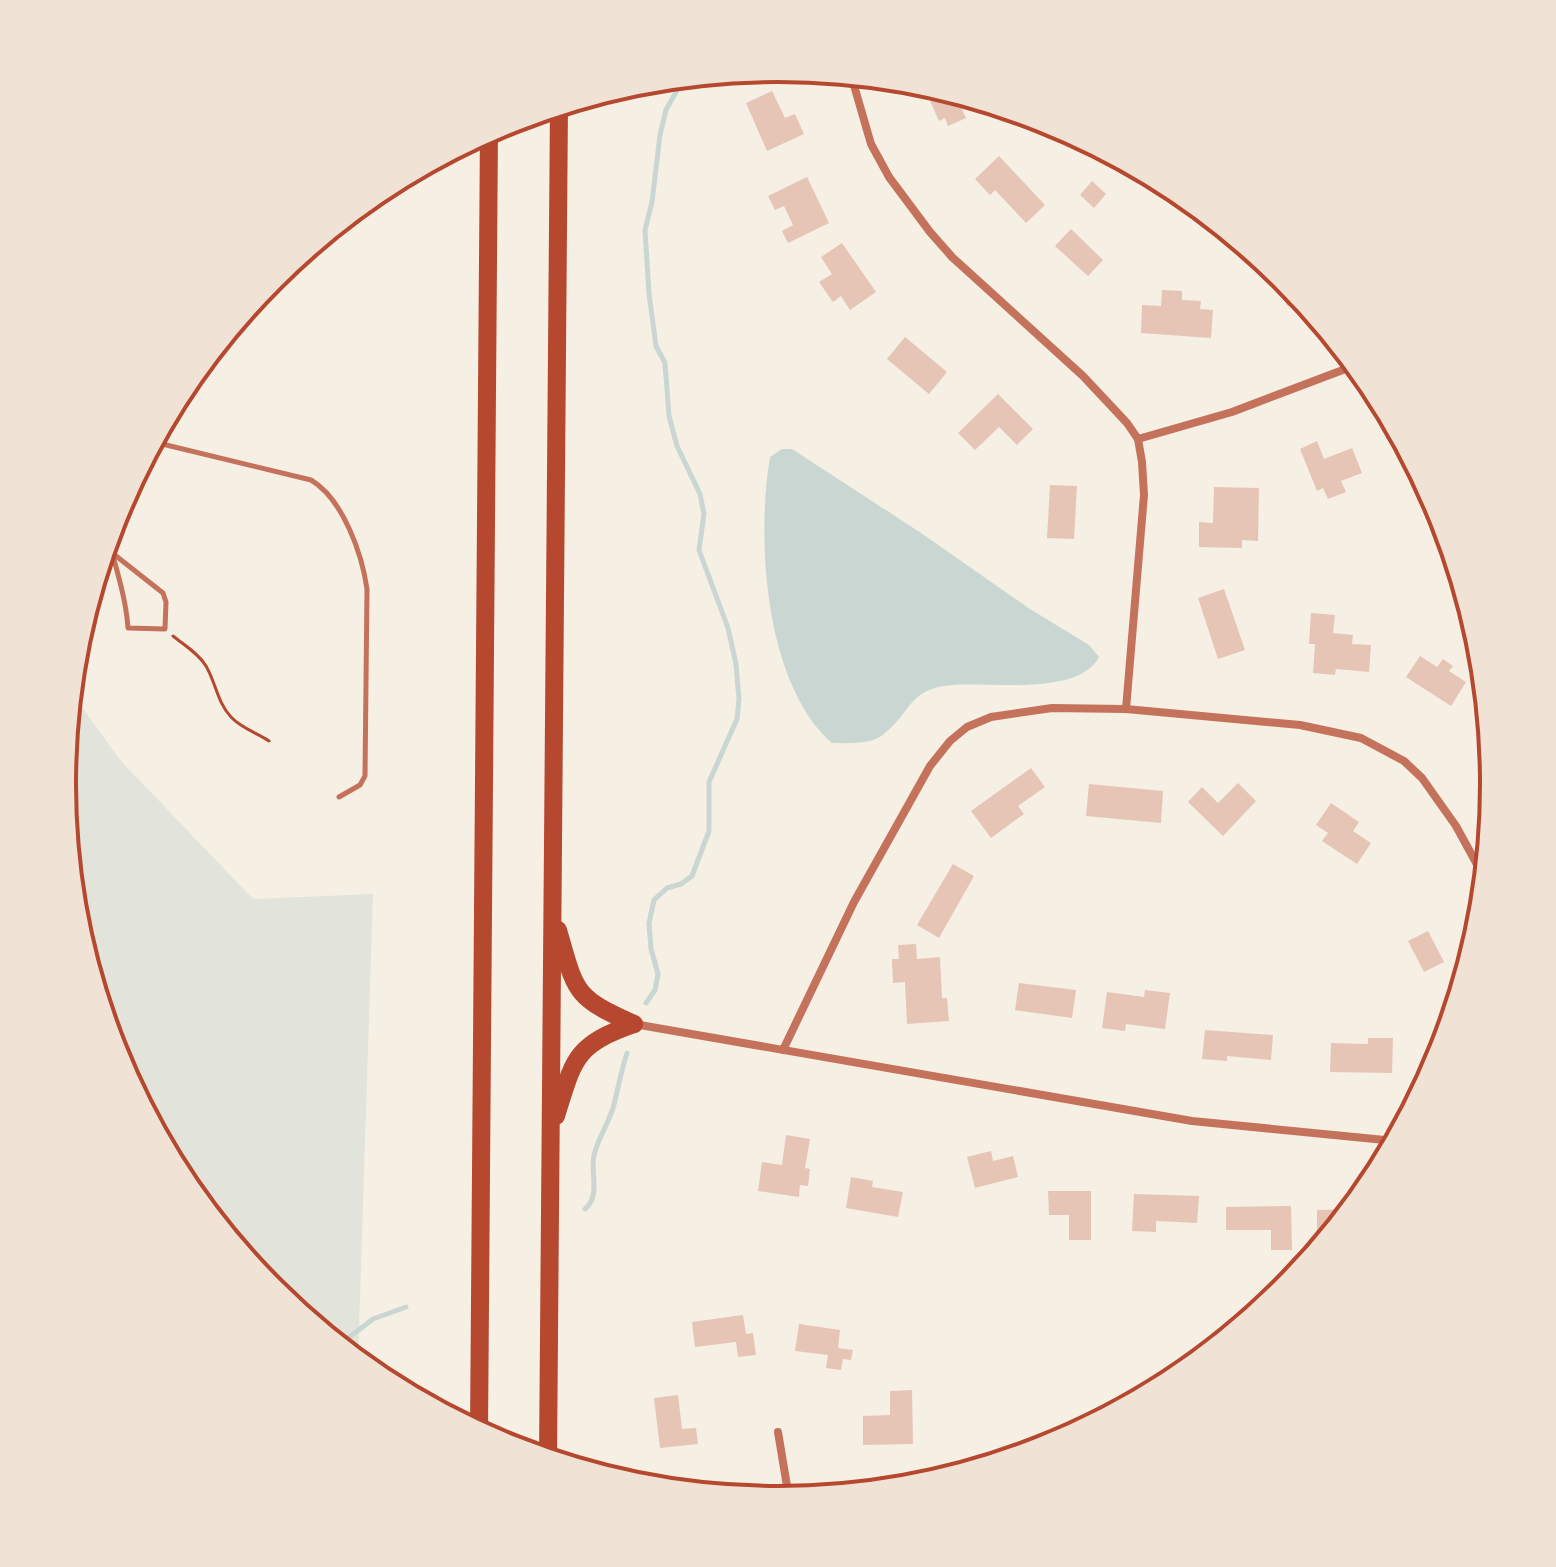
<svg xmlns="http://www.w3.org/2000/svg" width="1556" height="1567" viewBox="0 0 1556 1567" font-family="'PT Sans',sans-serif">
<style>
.green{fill:#e2e4dc}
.water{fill:#c9d6d2}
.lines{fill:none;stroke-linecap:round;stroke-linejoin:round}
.stream{stroke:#c9d6d2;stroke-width:5}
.building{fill:#e6c5b7}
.path{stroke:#b5482f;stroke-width:3}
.service{stroke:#c5725c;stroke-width:5}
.minor{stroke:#c5725c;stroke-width:8}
.motorway{stroke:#b5482f;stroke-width:18}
.rim{fill:none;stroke:#b5482f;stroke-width:4}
</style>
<rect width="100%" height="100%" fill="#f6efe4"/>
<path class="green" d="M 71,692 L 120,760 L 253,899 L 373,894 L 358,1360 L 271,1289 L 182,1181 L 116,1057 L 76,923 L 62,783 Z"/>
<path class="water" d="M 782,449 L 792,449 L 921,533 L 1030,609 L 1089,645 L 1099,657 C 1079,696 991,682 953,685 C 909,688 912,711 885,733 C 872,745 849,743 832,743 C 765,684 756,540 770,457 Z"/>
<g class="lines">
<g class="stream">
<path d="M 646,1003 L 655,990 L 658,974 L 651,949 L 649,923 L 654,900 L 667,888 L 681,884 L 692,876 L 709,831 L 709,782 L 737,719 L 739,699 L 736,664 L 728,628 L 699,550 L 704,514 L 700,494 L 677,446 L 669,416 L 665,363 L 656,346 L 649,294 L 645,230 L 652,202 L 660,135 L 666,110 L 676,92 L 679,77"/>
<path d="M 585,1209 C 601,1196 590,1172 594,1155 C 598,1139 608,1124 613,1108 C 618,1090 621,1071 627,1053"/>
<path d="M 339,1345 L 373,1319 L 406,1307"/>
</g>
</g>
<g class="building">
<path d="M 914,81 L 954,92 L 966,118 L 948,126 L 945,118 L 939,121 L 928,96 L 922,99 Z"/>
<path d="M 772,91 L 785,118 L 795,114 L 804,134 L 767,151 L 746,103 Z"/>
<path d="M 999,156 L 1045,205 L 1026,223 L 995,190 L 990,195 L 975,179 Z"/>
<path d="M 807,177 L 829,223 L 788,243 L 782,231 L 793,225 L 784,206 L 775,210 L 768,196 Z"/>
<path d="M 1092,181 L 1106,194 L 1094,208 L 1080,195 Z"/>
<path d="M 1071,229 L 1103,260 L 1088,276 L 1055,246 Z"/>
<path d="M 842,243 L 876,292 L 850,310 L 841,296 L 833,302 L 819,282 L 832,274 L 821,257 Z"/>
<path d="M 1286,280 L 1303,300 L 1287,306 L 1277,284 Z"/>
<path d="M 1162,290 L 1182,291 L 1182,300 L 1201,301 L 1200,309 L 1213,310 L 1211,338 L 1141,333 L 1142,305 L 1161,306 Z"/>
<path d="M 905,337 L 947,372 L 929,394 L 887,359 Z"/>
<path d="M 998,394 L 1033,429 L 1017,445 L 999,427 L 975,450 L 958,433 Z"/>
<path d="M 1317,441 L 1324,459 L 1352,448 L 1362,473 L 1341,481 L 1346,492 L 1328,499 L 1323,488 L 1317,491 L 1300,449 Z"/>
<path d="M 1050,485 L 1077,486 L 1074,539 L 1047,538 Z"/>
<path d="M 1214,487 L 1259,488 L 1258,541 L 1242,540 L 1242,548 L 1199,547 L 1199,522 L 1213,523 Z"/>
<path d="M 1428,489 L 1435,501 L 1426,509 L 1417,499 Z"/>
<path d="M 1224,589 L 1245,650 L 1218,659 L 1198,598 Z"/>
<path d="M 1311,613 L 1335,615 L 1333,633 L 1353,635 L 1352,644 L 1371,645 L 1369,672 L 1336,669 L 1335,675 L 1313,673 L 1315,644 L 1309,644 Z"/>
<path d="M 1420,656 L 1437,667 L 1443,659 L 1453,666 L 1449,671 L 1466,682 L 1451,706 L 1406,677 Z"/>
<path d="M 1031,768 L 1045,787 L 1018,806 L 1024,814 L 991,838 L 971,811 Z"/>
<path d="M 1238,783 L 1256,801 L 1223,836 L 1188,802 L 1202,787 L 1218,803 Z"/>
<path d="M 1089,784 L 1163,791 L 1161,823 L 1086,816 Z"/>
<path d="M 1331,803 L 1359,822 L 1353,831 L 1371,843 L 1357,864 L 1322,841 L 1328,833 L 1316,825 Z"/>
<path d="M 953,864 L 974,876 L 939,938 L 917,925 Z"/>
<path d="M 1428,931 L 1444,962 L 1424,972 L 1408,941 Z"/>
<path d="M 916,944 L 917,959 L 940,957 L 942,998 L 947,998 L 949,1021 L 907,1024 L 905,982 L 893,983 L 892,959 L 899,959 L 898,945 Z"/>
<path d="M 1019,983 L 1076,990 L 1072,1018 L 1015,1010 Z"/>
<path d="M 1145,990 L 1170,993 L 1165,1029 L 1126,1024 L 1125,1031 L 1102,1028 L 1107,992 L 1144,997 Z"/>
<path d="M 1205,1030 L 1273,1035 L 1271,1060 L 1227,1056 L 1227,1061 L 1202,1059 Z"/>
<path d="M 1368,1038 L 1393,1038 L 1392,1073 L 1330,1072 L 1331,1043 L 1368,1044 Z"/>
<path d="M 786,1135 L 810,1139 L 805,1168 L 810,1169 L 808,1186 L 800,1185 L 799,1197 L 758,1191 L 762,1162 L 782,1165 Z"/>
<path d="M 991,1151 L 993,1161 L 1013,1156 L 1018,1177 L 975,1188 L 967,1157 Z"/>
<path d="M 851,1177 L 873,1181 L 872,1187 L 903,1192 L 898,1217 L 846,1208 Z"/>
<path d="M 1048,1191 L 1091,1191 L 1091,1240 L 1069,1240 L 1069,1215 L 1049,1215 Z"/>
<path d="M 1134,1194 L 1199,1196 L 1197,1223 L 1156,1221 L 1156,1232 L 1132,1231 Z"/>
<path d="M 1291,1206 L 1292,1250 L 1271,1250 L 1271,1230 L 1226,1230 L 1226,1207 Z"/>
<path d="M 1350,1209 L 1328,1237 L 1317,1237 L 1317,1210 Z"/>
<path d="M 743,1315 L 746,1334 L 753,1333 L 756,1355 L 738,1357 L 736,1342 L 695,1347 L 692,1322 Z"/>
<path d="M 799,1324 L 840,1330 L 838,1348 L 853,1350 L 851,1360 L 843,1359 L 841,1370 L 826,1368 L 828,1355 L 795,1351 Z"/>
<path d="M 912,1390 L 913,1444 L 863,1445 L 863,1416 L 890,1415 L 890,1391 Z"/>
<path d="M 678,1395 L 682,1429 L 696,1428 L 698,1444 L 660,1448 L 654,1398 Z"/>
<path d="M 984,1454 L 992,1463 L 956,1474 L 964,1466 L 968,1470 Z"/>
</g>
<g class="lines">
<path class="path" d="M 173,636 C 184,645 198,653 206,666 C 216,683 217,702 231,717 C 241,728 257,733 269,741"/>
<g class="service">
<path d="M 158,443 L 311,480 C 343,499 362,554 367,589 L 365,776 L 360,785 L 339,797"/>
<path d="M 129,486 C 148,470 158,451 160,427"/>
<path d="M 108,538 C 116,568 126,598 128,628 L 165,629 L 166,602 L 163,593 L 111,552"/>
</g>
<g class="minor">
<path d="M 851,75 L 871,144 L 889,177 L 930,232 L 952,257 L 1083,376 L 1127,423 L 1138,439 L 1142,462 L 1144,495 L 1126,709"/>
<path d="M 1138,439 L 1232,412 L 1356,365"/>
<path d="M 634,1024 L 1192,1121 L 1395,1141"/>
<path d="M 783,1050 L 854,902 L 930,766 L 950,741 L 967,727 L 991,717 L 1052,708 L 1126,709 L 1300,725 L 1361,738 L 1404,761 L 1422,778 L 1456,826 L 1485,879"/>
<path d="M 778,1432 L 789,1498"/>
</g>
<g class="motorway">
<path d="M 558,930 C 576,992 573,997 634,1024"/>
<path d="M 556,1116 C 574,1059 574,1045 634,1024"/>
<path d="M 479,1432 L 489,130"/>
<path d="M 548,1458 L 559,105"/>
</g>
</g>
<path d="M0 0H1556V1567H0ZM76 784a702 702 0 1 1 1404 0a702 702 0 1 1-1404 0Z" fill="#f1e2d6" fill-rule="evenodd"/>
<path class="rim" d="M76 784a702 702 0 1 1 1404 0a702 702 0 1 1-1404 0Z"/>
</svg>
